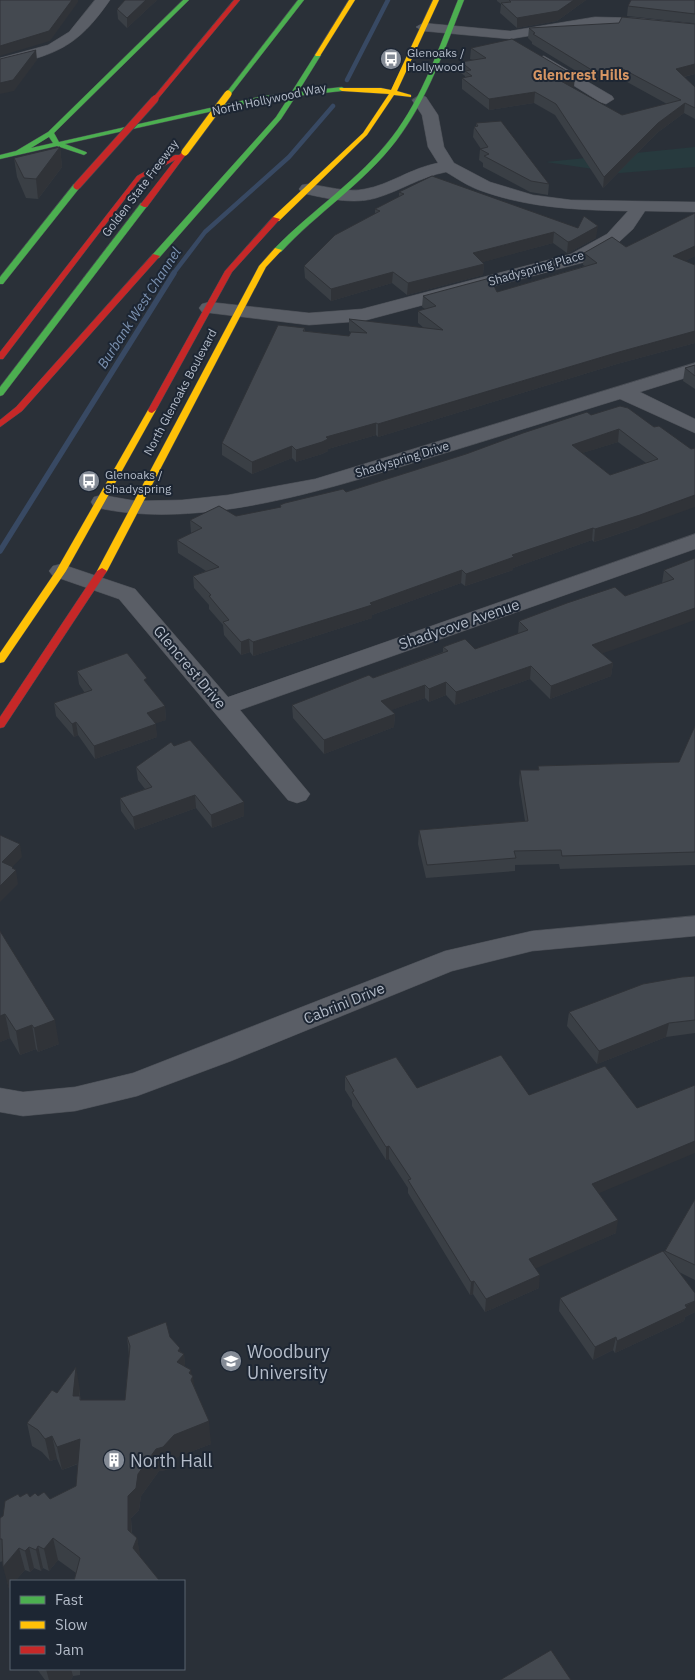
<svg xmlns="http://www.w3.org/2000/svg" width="695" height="1680" viewBox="0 0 695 1680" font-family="'IBM Plex Sans',sans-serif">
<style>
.green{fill:#273a3e}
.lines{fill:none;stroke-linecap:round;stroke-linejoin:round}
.stream-far1{stroke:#384963;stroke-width:4.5}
.stream{stroke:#384963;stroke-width:5.5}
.street-casing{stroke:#484c53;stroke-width:1}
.fast-casing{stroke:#484c53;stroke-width:1}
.slow-casing{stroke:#484c53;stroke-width:1}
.jam-casing{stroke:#484c53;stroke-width:1}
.street{fill:#5a5e66;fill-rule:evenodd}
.fast{fill:#4caf50;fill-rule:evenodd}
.slow{fill:#ffc107;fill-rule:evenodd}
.jam{fill:#c62828;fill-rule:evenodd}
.slow-bridge-casing{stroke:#474c53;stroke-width:8;stroke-linecap:butt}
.jam-bridge-casing{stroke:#474c53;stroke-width:8;stroke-linecap:butt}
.slow-bridge{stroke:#ffc107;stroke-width:7}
.jam-bridge{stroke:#c62828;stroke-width:7}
.wall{fill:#3a3f45;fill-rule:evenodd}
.shaded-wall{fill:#303338}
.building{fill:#444950;stroke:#303338;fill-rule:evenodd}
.labels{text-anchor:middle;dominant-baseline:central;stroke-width:4;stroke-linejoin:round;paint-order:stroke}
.far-poi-label{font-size:12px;fill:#b4bcc9;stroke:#1d2633;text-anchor:start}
.far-street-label{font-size:12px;fill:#b4bcc9;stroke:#1d2633}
.far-neighbourhood-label{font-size:14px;font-weight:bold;fill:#d59563;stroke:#1d2633}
.far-water-label{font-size:14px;font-style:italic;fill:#7c92b1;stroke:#1d2633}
.street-label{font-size:15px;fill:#b4bcc9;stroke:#1d2633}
.near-poi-label{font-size:18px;fill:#b4bcc9;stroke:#1d2633;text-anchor:start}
</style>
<rect width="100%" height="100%" fill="#2a3038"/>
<path class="green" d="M 695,147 L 695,167 L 620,173 L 546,162 Z"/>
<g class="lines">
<g class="stream-far1">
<path d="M 347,80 L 388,0"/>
<path d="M 173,274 L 205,232 L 289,157 L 333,106"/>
</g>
<path class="stream" d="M 0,551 L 174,273"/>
<g class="street-casing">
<g id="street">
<path d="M 95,0 L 110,0 C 76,49 56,54 0,68 L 0,58 L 48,45 L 69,32 Z"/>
<path d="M 595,17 L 636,18 L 695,24 L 695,32 L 636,26 L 595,25 L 510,39 L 423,31 L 416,27 L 423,23 L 510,31 Z"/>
<path d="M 544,56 L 612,96 L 614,99 L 606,104 L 600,102 L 539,64 L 536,61 L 539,58 Z"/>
<path d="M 420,95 L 426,97 L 438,115 L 444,147 L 454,163 L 490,182 L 533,195 L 571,200 L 695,202 L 695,212 L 645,211 L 633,229 L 619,242 L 585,262 L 363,321 L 309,325 L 202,312 L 199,308 L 202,304 L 209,302 L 309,313 L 362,309 L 571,254 L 607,234 L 628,211 C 577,210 528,208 479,190 C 468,186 456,178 446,172 C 420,177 400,191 376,198 C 353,205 324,198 302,193 L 299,189 L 302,185 L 308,184 C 326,186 347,193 365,189 C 389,185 411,168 438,163 L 428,147 L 422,115 L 412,100 Z"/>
<path d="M 695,363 L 695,375 L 640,392 L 695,419 L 695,433 L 620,399 C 558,418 495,438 432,457 C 332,488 198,532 94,507 L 91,502 L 94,497 L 102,495 L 136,501 L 182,500 L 228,495 L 315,479 Z"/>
<path d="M 695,534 L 695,549 L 240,710 L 310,794 L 306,800 L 297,803 L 288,800 L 119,599 L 53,576 L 49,571 L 53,566 L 61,564 L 135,589 L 228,697 Z"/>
<path d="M 695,916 L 695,936 L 532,951 L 452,971 L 231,1061 L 137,1096 L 75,1111 L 23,1116 L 0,1112 L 0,1088 L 23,1092 L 75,1087 L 133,1073 L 445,951 L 532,931 Z"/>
</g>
</g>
<g class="fast-casing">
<g id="fast">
<path d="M 183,0 L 189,0 L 54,133 L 59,142 L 263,96 L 291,93 L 315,55 L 318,53 L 321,55 L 298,92 L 342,87 L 345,89 L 342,91 L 296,96 L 281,119 L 159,258 L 156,258 L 152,256 L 153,254 L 276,117 L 289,97 L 263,100 L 65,144 L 86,152 L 87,153 L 84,155 L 57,146 L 0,159 L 0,155 L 16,151 L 48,132 ZM 49,137 L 53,143 L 31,148 Z"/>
<path d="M 298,0 L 304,0 L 230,95 L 226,95 L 226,93 Z"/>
<path d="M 458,0 L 464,0 C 445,48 428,99 396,141 C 364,183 317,213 281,252 L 275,252 L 275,248 C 312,210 360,179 392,137 C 423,97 439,47 458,0 Z"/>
<path d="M 74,184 L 81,186 L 3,284 L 0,284 L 0,277 Z"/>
<path d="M 141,203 L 148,205 L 3,395 L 0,396 L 0,387 Z"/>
</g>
</g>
<g class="slow-casing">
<g id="slow">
<path d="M 349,0 L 355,0 L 320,56 L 316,56 L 315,55 Z"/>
<path d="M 433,0 L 439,0 L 397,91 L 411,95 L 411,97 L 394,95 L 367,135 L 279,221 L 273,221 L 273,217 L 363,133 L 389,94 L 342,91 L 339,89 L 340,88 L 381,88 L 391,90 Z"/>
<path d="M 275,248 L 282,250 L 266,267 L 107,571 L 105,573 L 99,573 L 97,571 L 259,266 Z"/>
<path d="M 152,407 L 156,410 L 66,571 L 4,662 L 0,663 L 0,653 L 56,571 L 148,410 Z"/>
</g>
</g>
<g class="jam-casing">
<g id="jam">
<path d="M 234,0 L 240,0 L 157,100 L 153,100 L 153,98 Z"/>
<path d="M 185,150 L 187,151 L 187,153 L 147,207 L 144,207 L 140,205 L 175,160 L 141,178 L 3,359 L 0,359 L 0,352 L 137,176 L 175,155 L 179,155 Z"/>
<path d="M 273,217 L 280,219 L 232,272 L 156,410 L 152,413 L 149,412 L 148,410 L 225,271 Z"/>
<path d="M 153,254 L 160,256 L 22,411 L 0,427 L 0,420 L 16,407 Z"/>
<path d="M 102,568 L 107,571 L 4,727 L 0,728 L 0,717 L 97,571 Z"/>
</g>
</g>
<use href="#street" class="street"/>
<use href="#fast" class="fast"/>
<use href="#slow" class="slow"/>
<use href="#jam" class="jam"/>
<g class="slow-bridge-casing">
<path id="slow-bridge" d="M 185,152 L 228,94"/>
</g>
<g class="jam-bridge-casing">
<path id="jam-bridge" d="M 77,186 L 155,99"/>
</g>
<use href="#slow-bridge" class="slow-bridge"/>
<use href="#jam-bridge" class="jam-bridge"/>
</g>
<g class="wall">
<path d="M 157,0 L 127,28 L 118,19 L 117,9 Z"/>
<path d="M 497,0 L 586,0 L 557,21 L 517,28 L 500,13 L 501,4 L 497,1 Z"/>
<path d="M 695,0 L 695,74 L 684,77 L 695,87 L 695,119 L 684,113 L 657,133 L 603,188 L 555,115 L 534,103 L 489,110 L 462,89 L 462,78 L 465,78 L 465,76 L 461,73 L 461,62 L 473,60 L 470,59 L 471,48 L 574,87 L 572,87 L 622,115 L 667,104 L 618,77 L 594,82 L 532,44 L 532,42 L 528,38 L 529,28 L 692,23 L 627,16 L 628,6 Z"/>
<path d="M 476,123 L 549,184 L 548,195 L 530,192 L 483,167 L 483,163 L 479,160 L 480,149 L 481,149 L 473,137 L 474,127 L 476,126 Z"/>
<path d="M 60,147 L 62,167 L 38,199 L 26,198 L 17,177 L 14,158 Z"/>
<path d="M 399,192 L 596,238 L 570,252 L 567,253 L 553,243 L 482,262 L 484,264 L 483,275 L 407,295 L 392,283 L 331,301 L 305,278 L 304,266 L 375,214 L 375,209 L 399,197 Z"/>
<path d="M 695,213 L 695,256 L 685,261 L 695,265 L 695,343 L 617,364 L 378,437 L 376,435 L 328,449 L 328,451 L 322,454 L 296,462 L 292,458 L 252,474 L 222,455 L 222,443 L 305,328 L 305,331 L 349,336 L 351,332 L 349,331 L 349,319 L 424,328 L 418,323 L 418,311 L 425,309 L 422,307 L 423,296 L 497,292 L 585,266 L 583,265 L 584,253 L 626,247 Z"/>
<path d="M 695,365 L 695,389 L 683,381 L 685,368 Z"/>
<path d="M 591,415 L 654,427 L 691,449 L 639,527 L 594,542 L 592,540 L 513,568 L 513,570 L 465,586 L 461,583 L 372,615 L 372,618 L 253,656 L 250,652 L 241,655 L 224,635 L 223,625 L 209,609 L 209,605 L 194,588 L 193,576 L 206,571 L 178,553 L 177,540 L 192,533 L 191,533 L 190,520 L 236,516 L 280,508 L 280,505 L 346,492 ZM 618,442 L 646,463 L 610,475 L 582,453 Z"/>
<path d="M 695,558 L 602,654 L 613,663 L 611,676 L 550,699 L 530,679 L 455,705 L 446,695 L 429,702 L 425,698 L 391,710 L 395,714 L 394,727 L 324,754 L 293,718 L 292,705 L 373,678 L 443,652 L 443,647 L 475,649 L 518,634 L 519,621 L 625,596 L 662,583 L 664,570 Z"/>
<path d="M 77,671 L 148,685 L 165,706 L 166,720 L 155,723 L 157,737 L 95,759 L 78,735 L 74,737 L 56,716 L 54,703 L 85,693 L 79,684 Z"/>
<path d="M 695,726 L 695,865 L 560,869 L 559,864 L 515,865 L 515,871 L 426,878 L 418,844 L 419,830 L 525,821 L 519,783 L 520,770 L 538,770 L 538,766 L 679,762 Z"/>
<path d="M 174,746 L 244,816 L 212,828 L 196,808 L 135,830 L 121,811 L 120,798 L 145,789 L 138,780 L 136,767 Z"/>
<path d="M 0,931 L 59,1044 L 38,1052 L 36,1049 L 20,1055 L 10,1038 L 0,1042 Z"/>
<path d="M 695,976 L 695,1033 L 666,1037 L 597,1064 L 567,1026 L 569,1012 Z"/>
<path d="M 345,1076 L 417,1088 L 599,1193 L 616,1233 L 535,1268 L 539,1288 L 485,1312 L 473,1294 L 470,1295 L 408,1193 L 408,1188 L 389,1159 L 386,1160 L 352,1106 L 352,1101 L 345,1090 Z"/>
<path d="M 695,1199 L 695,1280 L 679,1272 L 695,1293 L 695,1312 L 685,1317 L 684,1321 L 615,1353 L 613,1350 L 593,1360 L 559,1311 L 560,1298 L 664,1252 Z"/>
<path d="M 127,1337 L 170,1337 L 181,1352 L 184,1354 L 185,1367 L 191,1375 L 211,1444 L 177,1457 L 166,1470 L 159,1471 L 141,1496 L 139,1510 L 131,1518 L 132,1533 L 137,1538 L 140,1557 L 159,1581 L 74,1581 L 76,1573 L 58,1560 L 49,1571 L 43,1568 L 41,1571 L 34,1568 L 30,1572 L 25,1570 L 15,1581 L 11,1581 L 9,1589 L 3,1561 L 0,1562 L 0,1518 L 3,1516 L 20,1497 L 38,1496 L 50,1499 L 76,1486 L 78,1464 L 62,1470 L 57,1459 L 50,1461 L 42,1452 L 32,1446 L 27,1423 L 57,1393 L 80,1390 L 80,1396 L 81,1400 L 125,1400 L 129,1356 Z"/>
<path d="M 37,1669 L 88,1669 L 80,1670 L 80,1675 L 73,1676 L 71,1680 L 45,1680 Z"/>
</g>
<g class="shaded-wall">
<path d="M 72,0 L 78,0 L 78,2 L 50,41 L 0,56 L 0,46 Z"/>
<path d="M 146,0 L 157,0 L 127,28 L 127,18 Z"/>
<path d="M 574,0 L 586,0 L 557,21 L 517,28 L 517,18 Z"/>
<path d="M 36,50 L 37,60 L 14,91 L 0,94 L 0,83 Z"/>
<path d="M 695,64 L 695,74 L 674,79 L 676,69 Z"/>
<path d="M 619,67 L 618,77 L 594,82 L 595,72 Z"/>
<path d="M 575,76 L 574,87 L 559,90 L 559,80 Z"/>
<path d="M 535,92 L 534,103 L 489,110 L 489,99 Z"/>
<path d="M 685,103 L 684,113 L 657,133 L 603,188 L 604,177 L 658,123 Z"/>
<path d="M 60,147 L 62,167 L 38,199 L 36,179 Z"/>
<path d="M 598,226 L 596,238 L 570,252 L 567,253 L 568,242 Z"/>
<path d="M 554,232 L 553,243 L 472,265 L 473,253 Z"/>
<path d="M 695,246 L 695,256 L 672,268 L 673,256 Z"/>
<path d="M 484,264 L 483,275 L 407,295 L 408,283 Z"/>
<path d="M 393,272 L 392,283 L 331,301 L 331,289 Z"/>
<path d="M 695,331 L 695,343 L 617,364 L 378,437 L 378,424 L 619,352 Z"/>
<path d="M 376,423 L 376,435 L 328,449 L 328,451 L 322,454 L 296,462 L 296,450 L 326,437 Z"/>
<path d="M 619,429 L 618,442 L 570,457 L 572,445 Z"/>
<path d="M 292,446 L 292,458 L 252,474 L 252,462 Z"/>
<path d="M 695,495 L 695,507 L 639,527 L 594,542 L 595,529 Z"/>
<path d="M 593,528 L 592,540 L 513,568 L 513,570 L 465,586 L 466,574 L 512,555 Z"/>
<path d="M 462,570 L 461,583 L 372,615 L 372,618 L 253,656 L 253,642 L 370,603 Z"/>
<path d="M 695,608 L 695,620 L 590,658 L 592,645 Z"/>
<path d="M 249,639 L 250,652 L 241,655 L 241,642 Z"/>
<path d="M 613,663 L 611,676 L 550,699 L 551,686 Z"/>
<path d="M 531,666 L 530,679 L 455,705 L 456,692 Z"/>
<path d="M 446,682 L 446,695 L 429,702 L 429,689 Z"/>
<path d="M 425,685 L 425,698 L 381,714 L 381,701 Z"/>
<path d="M 165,706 L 166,720 L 148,726 L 147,713 Z"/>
<path d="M 395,714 L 394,727 L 324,754 L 324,740 Z"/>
<path d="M 76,722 L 78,735 L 74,737 L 72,724 Z"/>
<path d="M 156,724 L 157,737 L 95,759 L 94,746 Z"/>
<path d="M 195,795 L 196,808 L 135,830 L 133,817 Z"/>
<path d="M 244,802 L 244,816 L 212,828 L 211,815 Z"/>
<path d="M 20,844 L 22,857 L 5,875 L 2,862 Z"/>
<path d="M 13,867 L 14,872 L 16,870 L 18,884 L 0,902 L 0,886 Z"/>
<path d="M 5,1014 L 10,1038 L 0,1042 L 0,1016 Z"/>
<path d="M 55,1020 L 59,1044 L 38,1052 L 34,1028 Z"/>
<path d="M 669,1023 L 666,1037 L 597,1064 L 599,1051 Z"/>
<path d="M 32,1025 L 36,1049 L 20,1055 L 16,1031 Z"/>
<path d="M 695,1141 L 695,1153 L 590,1197 L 592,1184 Z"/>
<path d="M 389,1146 L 389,1159 L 386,1160 L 386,1147 Z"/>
<path d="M 618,1220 L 616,1233 L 528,1272 L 529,1259 Z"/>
<path d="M 540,1275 L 539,1288 L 485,1312 L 486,1299 Z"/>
<path d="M 474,1281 L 473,1294 L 470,1295 L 471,1282 Z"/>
<path d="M 695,1301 L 695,1312 L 685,1317 L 684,1321 L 615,1353 L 617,1341 Z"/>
<path d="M 616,1337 L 613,1350 L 593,1360 L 595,1347 Z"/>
<path d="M 180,1348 L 181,1357 L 184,1354 L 186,1377 L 177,1362 L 178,1351 Z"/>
<path d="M 76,1367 L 80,1390 L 77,1419 L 73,1396 Z"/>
<path d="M 191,1370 L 192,1379 L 193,1376 L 196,1399 L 189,1373 Z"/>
<path d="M 209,1421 L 211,1444 L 177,1457 L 166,1470 L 159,1471 L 141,1496 L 139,1510 L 131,1518 L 132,1552 L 128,1530 L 128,1496 L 138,1474 L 156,1449 L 174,1435 Z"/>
<path d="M 52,1436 L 57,1459 L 50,1461 L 45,1439 Z"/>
<path d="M 80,1439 L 84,1461 L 62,1470 L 57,1447 Z"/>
<path d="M 53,1538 L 58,1560 L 49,1571 L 44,1549 Z"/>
<path d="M 137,1538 L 141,1560 L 133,1548 Z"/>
<path d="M 38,1546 L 43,1568 L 41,1571 L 36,1550 Z"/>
<path d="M 29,1547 L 34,1568 L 30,1572 L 25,1551 Z"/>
<path d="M 19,1548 L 25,1570 L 15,1581 L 11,1581 L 11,1586 L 9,1589 L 3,1567 Z"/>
<path d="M 46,1669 L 71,1669 L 73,1676 L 71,1680 L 49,1680 Z"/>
</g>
<g class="building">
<path d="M 0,0 L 72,0 L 49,31 L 0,46 Z"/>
<path d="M 125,0 L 146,0 L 127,18 L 117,9 Z"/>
<path d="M 509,0 L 574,0 L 558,11 L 517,18 L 501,3 L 511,2 Z"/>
<path d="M 631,0 L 695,0 L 695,14 L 628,6 Z"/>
<path d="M 622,17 L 695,24 L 695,64 L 676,69 L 695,87 L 695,108 L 685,103 L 658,123 L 604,177 L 556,104 L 535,92 L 489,99 L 462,78 L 472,76 L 465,71 L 471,70 L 461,62 L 486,58 L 471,48 L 512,39 L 575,76 L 559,80 L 622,115 L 681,100 L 619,67 L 595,72 L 533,34 L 535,33 L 529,28 L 619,23 Z"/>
<path d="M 36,50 L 13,80 L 0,83 L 0,59 Z"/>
<path d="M 501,121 L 549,184 L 531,181 L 484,156 L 489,154 L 480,149 L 488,147 L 474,127 L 478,126 L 476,123 Z"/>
<path d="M 60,147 L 36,179 L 24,178 L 14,158 Z"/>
<path d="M 432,176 L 578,228 L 584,216 L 598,226 L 571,241 L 568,242 L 554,232 L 473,253 L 484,264 L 408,283 L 393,272 L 331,289 L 304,266 L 335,235 L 380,211 L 375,209 L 404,194 L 399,192 Z"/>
<path d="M 695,213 L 695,246 L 673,256 L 695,265 L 695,331 L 619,352 L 378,424 L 376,423 L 326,437 L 328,439 L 322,442 L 296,450 L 292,446 L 252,462 L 222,443 L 278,325 L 305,328 L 303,331 L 349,336 L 351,332 L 367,333 L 349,319 L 443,330 L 418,311 L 436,306 L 423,296 L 490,278 L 497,292 L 597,263 L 584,253 L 612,237 L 626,247 Z"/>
<path d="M 695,365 L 695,376 L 685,368 Z"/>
<path d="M 620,406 L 628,408 L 654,427 L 659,426 L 691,449 L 695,448 L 695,495 L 640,515 L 595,529 L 593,528 L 512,555 L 514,557 L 466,574 L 462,570 L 370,603 L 372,605 L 253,642 L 249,639 L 241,642 L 223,622 L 229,620 L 209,596 L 211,595 L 193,576 L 219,567 L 177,540 L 202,528 L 190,520 L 219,506 L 236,516 L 281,507 L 280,505 L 285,503 L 343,489 L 346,492 L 466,454 L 523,433 L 587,412 L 591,415 ZM 619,429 L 658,459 L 610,475 L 572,445 Z"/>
<path d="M 695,558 L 695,608 L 592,645 L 613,663 L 551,686 L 531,666 L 456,692 L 446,682 L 429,689 L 425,685 L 381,701 L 395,714 L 324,740 L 292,705 L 369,675 L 373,678 L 448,651 L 443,647 L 465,639 L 475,649 L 528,630 L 519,621 L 567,603 L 615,587 L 625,596 L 674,579 L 664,570 Z"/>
<path d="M 127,653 L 147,678 L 144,680 L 165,706 L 147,713 L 156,724 L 94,746 L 76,722 L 72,724 L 54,703 L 92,690 L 77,671 Z"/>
<path d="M 695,726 L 695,852 L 562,856 L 561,850 L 514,851 L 516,858 L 427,865 L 419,830 L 528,821 L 520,770 L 539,770 L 538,766 L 679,762 Z"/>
<path d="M 190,740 L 244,802 L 211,815 L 195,795 L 133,817 L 120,798 L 152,787 L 136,767 L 171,742 L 174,746 Z"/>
<path d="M 0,835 L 20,844 L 2,862 L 13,867 L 12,868 L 16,870 L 0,886 Z"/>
<path d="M 0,931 L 55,1020 L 34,1028 L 32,1025 L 16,1031 L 5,1014 L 0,1016 Z"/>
<path d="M 695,976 L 695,1020 L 669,1023 L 599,1051 L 569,1012 L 643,984 L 682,977 Z"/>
<path d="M 501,1055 L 529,1095 L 605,1066 L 637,1108 L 695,1085 L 695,1141 L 592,1184 L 618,1220 L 529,1259 L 540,1275 L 486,1299 L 474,1281 L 471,1282 L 408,1180 L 411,1179 L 389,1146 L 386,1147 L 352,1092 L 354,1091 L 345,1076 L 396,1057 L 417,1088 Z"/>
<path d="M 695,1199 L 695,1265 L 665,1251 Z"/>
<path d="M 663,1251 L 695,1293 L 695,1301 L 685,1305 L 687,1308 L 617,1341 L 616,1337 L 595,1347 L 560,1298 Z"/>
<path d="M 166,1322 L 170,1337 L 180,1348 L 178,1351 L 184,1354 L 177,1362 L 191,1370 L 189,1373 L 193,1376 L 191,1380 L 209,1421 L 174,1435 L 163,1447 L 156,1449 L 138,1474 L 136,1488 L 128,1496 L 128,1530 L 137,1538 L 133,1548 L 159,1580 L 157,1581 L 74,1581 L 80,1558 L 53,1538 L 44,1549 L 38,1546 L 36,1550 L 29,1547 L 25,1551 L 19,1548 L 3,1567 L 2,1539 L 0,1539 L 0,1518 L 3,1516 L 5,1501 L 18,1494 L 20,1497 L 27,1493 L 30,1497 L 35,1493 L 38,1496 L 44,1492 L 50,1499 L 76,1486 L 80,1439 L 57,1447 L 52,1436 L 45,1439 L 38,1430 L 27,1423 L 52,1390 L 57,1393 L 76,1367 L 73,1396 L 80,1396 L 80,1400 L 125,1400 L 130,1346 L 127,1337 Z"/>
<path d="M 551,1650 L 571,1680 L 500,1680 Z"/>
</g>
<defs>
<g id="bus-disc" transform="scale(1.125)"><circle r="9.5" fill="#848b96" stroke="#1d2633"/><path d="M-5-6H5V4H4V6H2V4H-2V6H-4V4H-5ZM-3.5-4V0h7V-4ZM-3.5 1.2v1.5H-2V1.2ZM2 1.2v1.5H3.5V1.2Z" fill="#fff"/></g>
<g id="university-disc" transform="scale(1.125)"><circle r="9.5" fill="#848b96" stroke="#1d2633"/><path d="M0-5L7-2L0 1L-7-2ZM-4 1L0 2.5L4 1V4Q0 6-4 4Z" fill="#fff"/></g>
<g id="building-disc" transform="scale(1.125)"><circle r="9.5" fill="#848b96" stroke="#1d2633"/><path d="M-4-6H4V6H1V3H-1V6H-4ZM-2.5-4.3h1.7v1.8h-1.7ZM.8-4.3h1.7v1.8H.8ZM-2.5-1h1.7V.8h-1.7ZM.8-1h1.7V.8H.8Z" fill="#fff"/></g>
</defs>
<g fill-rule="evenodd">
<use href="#bus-disc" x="391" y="59"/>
<use href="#bus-disc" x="89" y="481"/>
<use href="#university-disc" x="231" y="1361"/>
<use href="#building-disc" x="114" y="1460"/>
</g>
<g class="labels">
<g class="far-poi-label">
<text x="407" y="52">Glenoaks /<tspan x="407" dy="14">Hollywood</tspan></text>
<text x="105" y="474">Glenoaks /<tspan x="105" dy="14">Shadyspring</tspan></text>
</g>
<g class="far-street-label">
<text transform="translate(269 99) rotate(-12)">North Hollywood Way</text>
<text transform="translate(140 188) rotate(-53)">Golden State Freeway</text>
<text transform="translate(536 268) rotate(-16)">Shadyspring Place</text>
<text transform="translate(180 392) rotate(-62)">North Glenoaks Boulevard</text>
<text transform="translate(402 459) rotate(-17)">Shadyspring Drive</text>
</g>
<g class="far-neighbourhood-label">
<text x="581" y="75">Glencrest Hills</text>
</g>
<g class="far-water-label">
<text transform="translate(139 308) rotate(-57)">Burbank West Channel</text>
</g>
<g class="street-label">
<text transform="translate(459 624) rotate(-19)">Shadycove Avenue</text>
<text transform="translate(190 667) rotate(50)">Glencrest Drive</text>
<text transform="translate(344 1003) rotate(-22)">Cabrini Drive</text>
</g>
<g class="near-poi-label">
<text x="247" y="1351">Woodbury<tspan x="247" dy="21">University</tspan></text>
<text x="130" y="1460">North Hall</text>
</g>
</g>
<rect x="10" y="1580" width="175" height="90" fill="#1d2633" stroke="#59626f"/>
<rect x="20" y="1596" width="25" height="8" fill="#4caf50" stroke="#59626f"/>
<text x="55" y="1605" font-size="15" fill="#b4bcc9">Fast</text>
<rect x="20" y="1621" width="25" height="8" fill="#ffc107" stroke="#59626f"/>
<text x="55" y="1630" font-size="15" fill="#b4bcc9">Slow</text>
<rect x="20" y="1646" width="25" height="8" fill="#c62828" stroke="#59626f"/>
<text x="55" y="1655" font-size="15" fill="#b4bcc9">Jam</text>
</svg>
